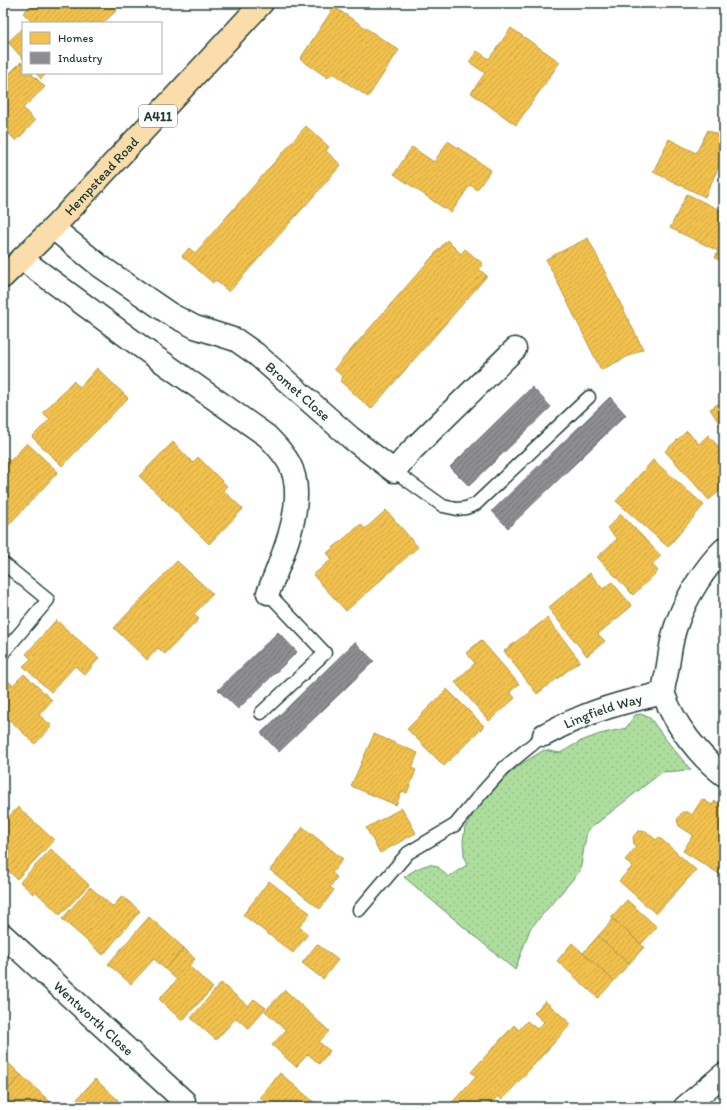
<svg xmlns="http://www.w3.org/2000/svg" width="727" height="1110" viewBox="0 0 727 1110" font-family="Itim,sans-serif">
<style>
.grass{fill:url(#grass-dots);stroke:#668e69}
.homes{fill:url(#homes-hatch);stroke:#b39946}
.industry{fill:url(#industry-hatch);stroke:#6c7576}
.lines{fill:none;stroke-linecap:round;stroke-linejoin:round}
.lane-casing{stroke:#1f3d34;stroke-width:15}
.street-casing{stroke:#1f3d34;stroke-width:25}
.primary-casing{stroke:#1f3d34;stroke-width:25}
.lane{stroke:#fff;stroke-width:12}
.street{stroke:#fff;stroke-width:22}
.primary{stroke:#faddab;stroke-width:22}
.labels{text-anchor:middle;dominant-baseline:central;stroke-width:4;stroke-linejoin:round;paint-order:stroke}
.shield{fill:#fff;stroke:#627771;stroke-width:1}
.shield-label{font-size:13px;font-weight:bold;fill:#1f3d34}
.street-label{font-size:14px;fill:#1f3d34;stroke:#fff}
</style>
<defs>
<pattern id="grass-dots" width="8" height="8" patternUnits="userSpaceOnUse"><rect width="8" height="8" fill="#adde9e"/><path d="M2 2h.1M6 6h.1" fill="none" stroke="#94bf89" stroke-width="1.8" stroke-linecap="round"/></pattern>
<pattern id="homes-hatch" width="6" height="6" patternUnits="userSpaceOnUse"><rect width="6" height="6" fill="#f2c14e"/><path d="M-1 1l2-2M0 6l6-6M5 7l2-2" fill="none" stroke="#cfa745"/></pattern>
<pattern id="industry-hatch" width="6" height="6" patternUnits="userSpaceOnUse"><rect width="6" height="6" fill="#8d8d92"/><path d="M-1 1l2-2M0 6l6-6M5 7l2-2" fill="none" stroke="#737478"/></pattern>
</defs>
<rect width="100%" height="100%" fill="#fff"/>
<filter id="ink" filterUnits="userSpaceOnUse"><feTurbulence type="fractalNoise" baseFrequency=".025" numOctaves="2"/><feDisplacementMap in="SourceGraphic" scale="8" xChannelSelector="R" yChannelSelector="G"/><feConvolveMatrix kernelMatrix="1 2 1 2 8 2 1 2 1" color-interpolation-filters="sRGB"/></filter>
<g filter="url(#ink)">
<path class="grass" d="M 641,714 L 650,718 L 667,741 L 691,770 L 662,772 L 587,831 L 580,871 L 530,929 L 515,970 L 404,877 C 412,872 426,861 436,866 C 441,868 445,874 448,877 L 467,865 L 464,855 L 463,841 L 465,827 L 475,811 L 498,782 L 523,763 L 544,750 L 560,753 L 581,741 L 600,734 L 626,728 L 635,715 Z"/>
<g class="homes">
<path d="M 34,3 L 111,3 L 117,10 L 103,23 L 28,23 L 31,21 L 23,13 Z"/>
<path d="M 334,7 L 399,50 L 368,97 L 332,73 L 328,78 L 300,59 Z"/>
<path d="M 23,28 L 23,59 L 8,42 Z"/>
<path d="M 511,28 L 560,62 L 516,125 L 471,93 L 485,73 L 469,62 L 477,51 L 489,59 Z"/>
<path d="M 21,62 L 23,64 L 23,73 L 31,73 L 45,87 L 23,108 L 35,121 L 16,141 L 3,128 L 3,80 Z"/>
<path d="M 36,73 L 47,73 L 41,79 Z"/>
<path d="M 306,126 L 329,147 L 326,151 L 341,165 L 229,292 L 215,280 L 213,283 L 182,256 L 189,248 L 195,253 Z"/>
<path d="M 708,130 L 724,138 L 724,160 L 722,165 L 720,164 L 705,197 L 653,172 L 669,139 L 696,153 Z"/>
<path d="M 448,141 L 491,170 L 477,190 L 470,185 L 451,213 L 394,174 L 412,147 L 434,162 Z"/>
<path d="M 687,194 L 724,212 L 724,262 L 715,258 L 718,251 L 670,228 Z"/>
<path d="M 588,238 L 643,349 L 601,370 L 546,259 Z"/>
<path d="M 447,240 L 461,254 L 465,249 L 483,264 L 479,269 L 487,276 L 371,409 L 340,381 L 343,377 L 334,369 Z"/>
<path d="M 97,368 L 128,398 L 62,466 L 32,437 L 50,419 L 43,413 L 73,381 L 80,387 Z"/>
<path d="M 724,400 L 724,431 L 710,409 Z"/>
<path d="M 687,431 L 699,444 L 708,435 L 724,453 L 724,487 L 709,500 L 665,451 Z"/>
<path d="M 173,442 L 193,463 L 198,457 L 227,486 L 223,490 L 243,509 L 209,544 L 139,476 Z"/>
<path d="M 27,443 L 58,472 L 3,531 L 3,454 L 10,461 Z"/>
<path d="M 653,460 L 704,505 L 668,547 L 616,501 Z"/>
<path d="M 386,510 L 418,547 L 346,611 L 313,575 L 332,559 L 327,553 L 361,524 L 365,529 Z"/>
<path d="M 621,514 L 661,556 L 652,564 L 658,571 L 633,595 L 597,557 L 617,539 L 607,528 Z"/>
<path d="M 177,561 L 213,594 L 194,614 L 199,619 L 165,654 L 158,648 L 147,660 L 114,628 Z"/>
<path d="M 590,573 L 603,589 L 612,582 L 632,606 L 598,634 L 605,641 L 587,656 L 548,608 Z"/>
<path d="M 547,618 L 580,661 L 537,694 L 504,651 Z"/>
<path d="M 56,620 L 99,658 L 85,675 L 75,666 L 51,692 L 23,666 L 31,659 L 26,654 Z"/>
<path d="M 724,621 L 724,635 L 718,631 Z"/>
<path d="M 481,640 L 519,684 L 510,692 L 515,698 L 489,721 L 455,682 L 475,663 L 466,653 Z"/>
<path d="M 24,674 L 52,700 L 39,715 L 52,726 L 35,744 L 3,714 L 3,686 L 8,681 L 13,685 Z"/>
<path d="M 447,689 L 484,726 L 444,766 L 407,729 Z"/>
<path d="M 374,734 L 418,753 L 412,768 L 416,770 L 407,793 L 402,791 L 396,805 L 351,786 Z"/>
<path d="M 702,799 L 712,805 L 715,801 L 724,807 L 724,877 L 683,851 L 693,835 L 679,826 L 677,820 L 682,812 L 688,812 L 692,815 Z"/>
<path d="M 18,807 L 54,840 L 17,879 L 3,866 L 3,823 Z"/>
<path d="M 402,808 L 416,833 L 380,853 L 366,828 Z"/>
<path d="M 303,827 L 343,859 L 332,873 L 337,877 L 330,887 L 334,890 L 320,909 L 270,870 Z"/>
<path d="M 638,831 L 646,831 L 656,840 L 659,837 L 696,870 L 656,914 L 619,881 L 632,867 L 625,860 L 636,847 L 634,845 L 633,837 Z"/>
<path d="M 51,849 L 89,885 L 60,915 L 35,891 L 33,894 L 20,882 Z"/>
<path d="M 269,881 L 310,913 L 299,927 L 308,934 L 293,953 L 243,915 Z"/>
<path d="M 90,887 L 113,907 L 122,896 L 140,911 L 103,955 L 62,919 Z"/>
<path d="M 627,900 L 657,927 L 641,944 L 611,917 Z"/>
<path d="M 149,917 L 184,948 L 165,969 L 154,959 L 131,984 L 108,964 Z"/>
<path d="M 613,919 L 644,947 L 629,964 L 598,936 Z"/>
<path d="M 598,936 L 629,964 L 614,981 L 583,953 Z"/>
<path d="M 572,943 L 614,981 L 598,998 L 557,961 Z"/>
<path d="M 317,944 L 338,960 L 323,979 L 302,963 Z"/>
<path d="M 184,948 L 195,959 L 189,966 L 213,988 L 182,1021 L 159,999 L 177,980 L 165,969 Z"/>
<path d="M 221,983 L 248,1006 L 254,999 L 266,1008 L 248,1028 L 236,1018 L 216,1040 L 191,1018 Z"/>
<path d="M 285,990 L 329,1031 L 319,1042 L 330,1051 L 319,1064 L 308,1054 L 296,1067 L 272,1045 L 286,1030 L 265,1011 Z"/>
<path d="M 545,1001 L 571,1024 L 502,1100 L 498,1096 L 488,1107 L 448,1107 L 476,1076 L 471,1072 L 514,1025 L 519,1030 L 527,1021 L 537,1029 L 544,1022 L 534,1013 Z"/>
<path d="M 3,1058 L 21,1075 L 3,1095 Z"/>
<path d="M 280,1073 L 315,1103 L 311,1107 L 271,1107 L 260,1097 Z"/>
<path d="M 21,1075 L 45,1097 L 35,1107 L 3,1107 L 3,1095 Z"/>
<path d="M 95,1079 L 118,1100 L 112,1107 L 70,1107 Z"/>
<path d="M 45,1097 L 56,1107 L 35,1107 Z"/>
</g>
<g class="industry">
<path d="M 532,387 L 551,407 L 469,486 L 450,467 Z"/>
<path d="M 610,397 L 626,415 L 508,528 L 492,511 Z"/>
<path d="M 278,632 L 297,652 L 238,709 L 218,690 Z"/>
<path d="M 355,642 L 374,661 L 279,752 L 261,733 Z"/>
</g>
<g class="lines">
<g class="lane-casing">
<g id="lane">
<path d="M 394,471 L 443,506 L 457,509 L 466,508 L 476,504 L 589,397"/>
<path d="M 3,563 L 48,600 L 3,653"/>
<path d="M 261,713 L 325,653 L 268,593"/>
<path d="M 359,910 L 408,853 L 455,825 L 479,796 L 505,767 L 544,735"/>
</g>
</g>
<g class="street-casing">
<g id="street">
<path id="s1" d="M 53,228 L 100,266 L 170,314 L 195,327 L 236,340 L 256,354 L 351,438 L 394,471 L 412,450 L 515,349"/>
<path d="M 22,259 L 144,349 L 267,436 C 275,444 283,452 289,463 C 309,499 282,557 268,593"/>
<path d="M 724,549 C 705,567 686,598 677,623 C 671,638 670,655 667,671 C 666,678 662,689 664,695 C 674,724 700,757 724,775"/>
<path id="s2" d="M 544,735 C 554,730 564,724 575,720 C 603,707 633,700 664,693"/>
<path id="s3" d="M 3,935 L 184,1101"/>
<path d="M 685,1107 L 724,1074"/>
</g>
</g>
<g class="primary-casing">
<g id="primary">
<path id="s4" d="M 3,277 L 53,228 L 262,3"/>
</g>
</g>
<use href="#lane" class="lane"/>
<use href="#street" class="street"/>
<use href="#primary" class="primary"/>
</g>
</g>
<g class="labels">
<rect class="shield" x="139" y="105" width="38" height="22" rx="3"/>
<g class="shield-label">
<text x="158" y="116">A411</text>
</g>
<g class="street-label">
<text stroke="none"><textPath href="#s4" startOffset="141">Hempstead Road</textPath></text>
<text stroke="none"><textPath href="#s1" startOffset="297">Bromet Close</textPath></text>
<text stroke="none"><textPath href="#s2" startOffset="64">Lingfield Way</textPath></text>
<text stroke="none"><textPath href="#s3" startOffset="123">Wentworth Close</textPath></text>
</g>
</g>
<rect width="727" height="1110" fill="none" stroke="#fff" stroke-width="16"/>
<rect x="8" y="8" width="711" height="1094" fill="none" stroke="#1f3d34" stroke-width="1.5" filter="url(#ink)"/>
<rect x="22" y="22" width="140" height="52" fill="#ffffff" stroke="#a5b1ae"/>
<rect x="30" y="32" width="20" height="12" fill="#f2c14e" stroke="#a5b1ae"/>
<text x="58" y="42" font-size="12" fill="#1f3d34">Homes</text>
<rect x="30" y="52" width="20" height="12" fill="#8d8d92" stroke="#a5b1ae"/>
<text x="58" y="62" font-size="12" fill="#1f3d34">Industry</text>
</svg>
